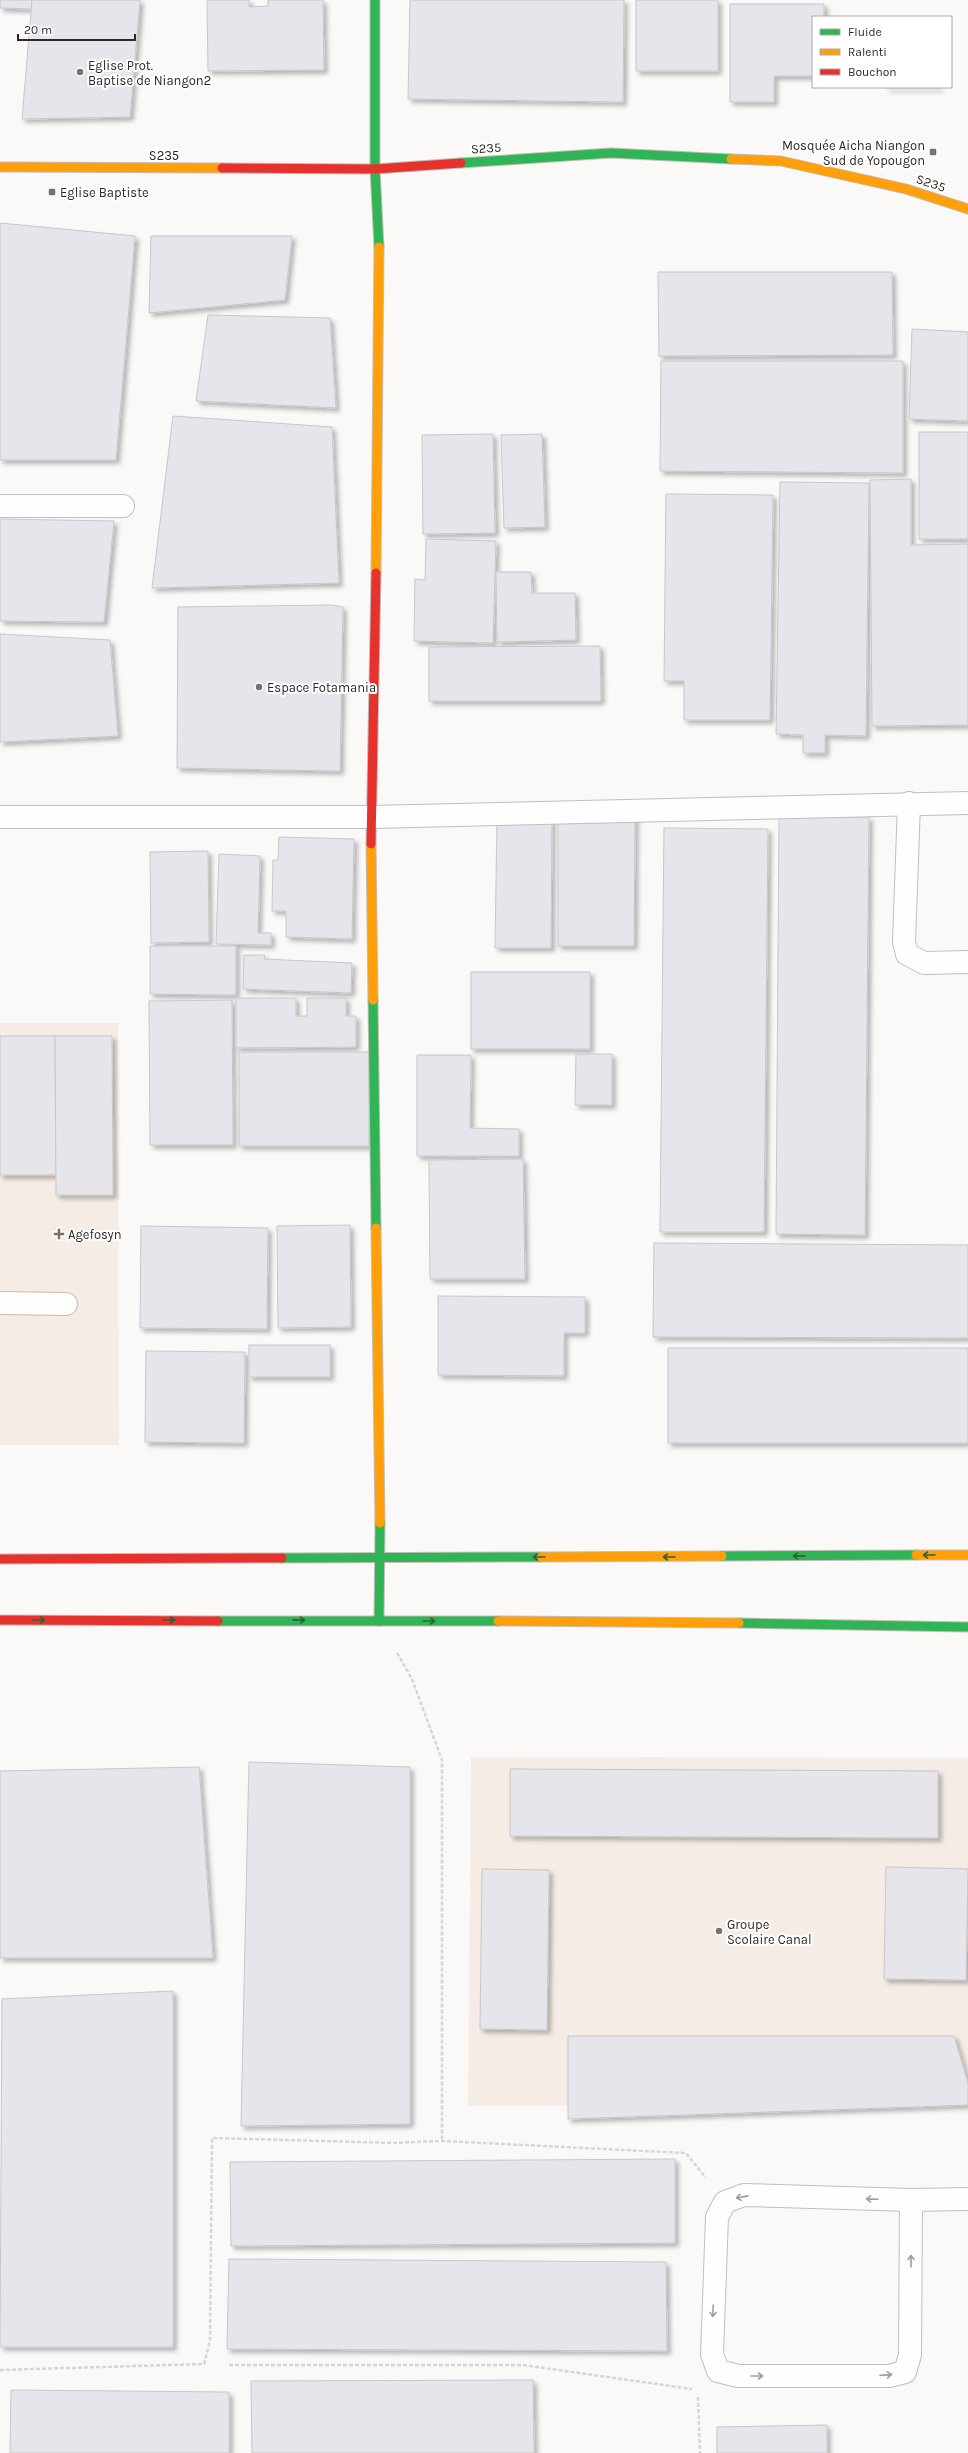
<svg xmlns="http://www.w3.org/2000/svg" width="968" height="2453" viewBox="0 0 968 2453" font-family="Karla,sans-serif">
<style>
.built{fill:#f5ece5}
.building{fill:#e5e5eb;stroke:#c8c8c9;filter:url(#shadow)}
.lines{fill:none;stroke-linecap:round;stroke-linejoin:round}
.lane-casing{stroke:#c1bebb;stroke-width:24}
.street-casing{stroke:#c1bebb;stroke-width:24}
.fast-casing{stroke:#c1bebb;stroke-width:11}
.slow-casing{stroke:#c1bebb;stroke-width:11}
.jam-casing{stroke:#c1bebb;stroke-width:11}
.path{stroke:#d7d6d6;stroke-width:2.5;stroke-dasharray:4 2;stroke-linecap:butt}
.lane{stroke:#fefefe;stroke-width:22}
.street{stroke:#fefefe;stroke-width:22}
.fast{stroke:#30b455;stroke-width:9}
.slow{stroke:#ff9f0a;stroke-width:9}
.jam{stroke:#e5322d;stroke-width:9}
.oneway{stroke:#2f6139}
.oneway2{stroke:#a09e9d}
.poi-dot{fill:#76726f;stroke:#fff;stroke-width:1.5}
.labels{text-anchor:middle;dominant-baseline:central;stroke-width:4;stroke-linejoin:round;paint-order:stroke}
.poi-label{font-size:13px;fill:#2e2926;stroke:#fff;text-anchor:start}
.street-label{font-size:13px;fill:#2e2926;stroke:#fff}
</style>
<defs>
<filter id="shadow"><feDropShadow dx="3.5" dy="3.5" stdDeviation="2" flood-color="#0004"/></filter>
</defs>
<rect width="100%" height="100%" fill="#fbf9f7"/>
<g class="built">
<path d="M 0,1023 L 118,1023 L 119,1445 L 0,1445 Z"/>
<path d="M 471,1757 L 968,1758 L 968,2104 L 468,2106 Z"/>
</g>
<g class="building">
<path d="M 0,0 L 32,0 L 32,9 L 0,8 Z"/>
<path d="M 32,0 L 140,0 L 130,117 L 22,119 Z"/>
<path d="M 207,0 L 249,0 L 249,7 L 268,6 L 268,0 L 323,0 L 324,70 L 208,71 Z"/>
<path d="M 410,0 L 624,0 L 623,102 L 408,99 Z"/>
<rect x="636" y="0" width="82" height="71"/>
<path d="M 730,4 L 824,4 L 824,17 L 813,17 L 813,76 L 774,76 L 774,102 L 730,102 Z"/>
<rect x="886" y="87" width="53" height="1"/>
<path d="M 0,223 L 135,236 L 116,460 L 0,460 Z"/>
<path d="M 151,236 L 292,236 L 285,300 L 149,313 Z"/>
<path d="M 658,272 L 892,272 L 893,355 L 659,356 Z"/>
<path d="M 208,315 L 330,318 L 336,408 L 196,401 Z"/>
<path d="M 912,329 L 968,332 L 968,421 L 909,419 Z"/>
<path d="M 661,361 L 903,361 L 903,473 L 660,471 Z"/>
<path d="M 173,416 L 332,427 L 339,583 L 152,588 Z"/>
<rect x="919" y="432" width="49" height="107"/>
<path d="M 493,434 L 495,533 L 423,534 L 422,435 Z"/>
<path d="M 542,434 L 545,527 L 504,528 L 501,435 Z"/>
<path d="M 911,479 L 911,545 L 968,544 L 968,725 L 872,726 L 870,480 Z"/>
<path d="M 780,482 L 869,483 L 866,736 L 825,735 L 825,753 L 803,753 L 803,735 L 776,734 Z"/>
<path d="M 666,494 L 773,495 L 770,720 L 684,720 L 684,681 L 664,681 Z"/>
<path d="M 0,519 L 114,521 L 104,622 L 0,621 Z"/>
<path d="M 426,539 L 496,541 L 493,643 L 414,641 L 415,579 L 425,580 Z"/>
<path d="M 496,572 L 531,572 L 532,593 L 575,593 L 576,640 L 497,642 Z"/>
<path d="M 331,605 L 343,607 L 340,771 L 177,768 L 178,607 Z"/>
<path d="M 0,634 L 110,640 L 118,736 L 0,742 Z"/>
<path d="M 600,646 L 601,701 L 429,701 L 429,647 Z"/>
<path d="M 558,815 L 635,816 L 634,946 L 558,946 Z"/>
<path d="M 779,816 L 869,817 L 865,1235 L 776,1234 Z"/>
<path d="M 497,817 L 552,817 L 551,948 L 495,948 Z"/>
<path d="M 664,828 L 768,829 L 764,1232 L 660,1232 Z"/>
<path d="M 279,837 L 354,839 L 352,939 L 286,937 L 286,911 L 272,911 L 273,860 L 278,860 Z"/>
<path d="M 208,851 L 209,942 L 151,943 L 150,852 Z"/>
<path d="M 219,854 L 260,856 L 258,933 L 271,933 L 271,945 L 216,944 Z"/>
<path d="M 150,946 L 236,946 L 236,995 L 150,994 Z"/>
<path d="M 244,955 L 265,955 L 264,959 L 352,963 L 351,993 L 243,989 Z"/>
<rect x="471" y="972" width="119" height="77"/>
<path d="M 236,998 L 296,998 L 296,1016 L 307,1016 L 307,998 L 346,998 L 346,1016 L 356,1016 L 356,1047 L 236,1048 Z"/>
<path d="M 232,1000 L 233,1145 L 150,1145 L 149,1001 Z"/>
<path d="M 0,1036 L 55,1036 L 56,1175 L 0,1175 Z"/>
<path d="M 55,1036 L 112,1036 L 113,1195 L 56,1195 Z"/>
<rect x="239" y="1052" width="130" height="94"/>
<path d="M 576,1054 L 612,1054 L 612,1105 L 575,1105 Z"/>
<path d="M 417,1055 L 471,1055 L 470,1128 L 519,1129 L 519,1156 L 417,1156 Z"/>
<path d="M 523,1159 L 525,1279 L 430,1279 L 429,1160 Z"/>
<path d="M 350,1225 L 351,1327 L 278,1328 L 277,1226 Z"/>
<path d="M 141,1226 L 268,1228 L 267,1329 L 140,1328 Z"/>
<path d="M 654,1243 L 968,1245 L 968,1338 L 653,1337 Z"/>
<path d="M 438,1296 L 585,1297 L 585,1333 L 564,1333 L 564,1376 L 438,1375 Z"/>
<rect x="249" y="1345" width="81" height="32"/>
<rect x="668" y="1348" width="300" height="95"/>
<path d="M 146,1351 L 245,1352 L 244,1443 L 145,1442 Z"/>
<path d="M 249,1762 L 410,1767 L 410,2124 L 241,2126 Z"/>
<path d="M 199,1767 L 213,1958 L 0,1958 L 0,1771 Z"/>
<path d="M 510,1769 L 938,1771 L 938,1838 L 510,1836 Z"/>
<path d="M 886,1867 L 968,1869 L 966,1980 L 884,1979 Z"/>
<path d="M 482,1869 L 549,1870 L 547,2030 L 480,2029 Z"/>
<path d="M 173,1991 L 173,2347 L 0,2347 L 2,1999 Z"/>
<path d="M 568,2036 L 954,2036 L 968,2083 L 968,2105 L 568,2119 Z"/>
<path d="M 675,2159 L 675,2243 L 231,2246 L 230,2162 Z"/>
<path d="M 229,2259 L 666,2262 L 667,2351 L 227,2349 Z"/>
<path d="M 533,2380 L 534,2453 L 252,2453 L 251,2381 Z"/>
<path d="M 11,2390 L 229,2392 L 229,2453 L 10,2453 Z"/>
<path d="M 827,2425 L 827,2453 L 717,2453 L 717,2427 Z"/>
</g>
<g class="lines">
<g class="lane-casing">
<path id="lane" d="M 0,1303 L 66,1304"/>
</g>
<g class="street-casing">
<g id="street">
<path d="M 0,506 L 123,506"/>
<path d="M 909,803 L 904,942 L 907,954 L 924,963 L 968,962"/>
<path d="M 0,817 L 371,817 L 968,803"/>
<path d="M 911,2200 L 910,2355 L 905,2372 L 889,2376 L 738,2376 L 718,2371 L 712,2354 L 717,2217 L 725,2202 L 744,2195 L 911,2200 L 968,2199"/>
</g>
</g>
<g class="fast-casing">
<g id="fast">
<path d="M 375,0 L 375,169 L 379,247"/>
<path d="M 461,163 L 611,153 L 731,159"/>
<path d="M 373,1000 L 376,1228"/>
<path d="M 722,1556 L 916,1555"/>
<path d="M 282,1558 L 540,1557"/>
<path d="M 218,1621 L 498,1621"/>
<path d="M 379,1621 L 380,1523"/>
<path d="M 739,1623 L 968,1627"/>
</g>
</g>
<g class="slow-casing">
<g id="slow">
<path d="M 731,159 L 781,161 L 906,189 L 968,209"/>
<path d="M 0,167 L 222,168"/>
<path d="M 376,573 L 379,247"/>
<path d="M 371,844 L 373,1000"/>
<path d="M 376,1228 L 380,1523"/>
<path d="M 916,1555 L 968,1555"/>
<path d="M 540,1557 L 722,1556"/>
<path d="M 498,1621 L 739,1623"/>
</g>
</g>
<g class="jam-casing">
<g id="jam">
<path d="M 222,168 L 375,169 L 461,163"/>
<path d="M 371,844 L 376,573"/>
<path d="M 0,1559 L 282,1558"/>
<path d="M 0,1620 L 218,1621"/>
</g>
</g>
<g class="path">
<path d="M 397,1653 L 412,1679 L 442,1760 L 442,2141"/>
<path d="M 229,2365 L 523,2365 L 692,2389"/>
<path d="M 0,2370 L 204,2364 L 210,2341 L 212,2138 L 394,2143 L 442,2141 L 686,2153 L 706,2178"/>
<path d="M 698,2397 L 700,2453"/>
</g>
<use href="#lane" class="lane"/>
<use href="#street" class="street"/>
<use href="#fast" class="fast"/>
<use href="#slow" class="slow"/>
<use href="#jam" class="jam"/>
</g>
<defs><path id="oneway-shaft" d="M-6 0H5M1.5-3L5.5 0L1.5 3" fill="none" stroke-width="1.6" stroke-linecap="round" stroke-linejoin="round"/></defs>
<g class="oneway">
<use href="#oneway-shaft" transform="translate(929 1555) rotate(180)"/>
<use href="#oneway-shaft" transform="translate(799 1556) rotate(179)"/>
<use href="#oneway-shaft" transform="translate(539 1557) rotate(180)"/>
<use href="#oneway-shaft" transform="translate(669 1557) rotate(180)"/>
<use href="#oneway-shaft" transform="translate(39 1620)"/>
<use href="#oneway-shaft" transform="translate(169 1620)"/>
<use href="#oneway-shaft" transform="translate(299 1620) rotate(1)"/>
<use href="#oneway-shaft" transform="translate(429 1621)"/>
</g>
<g class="oneway2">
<use href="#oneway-shaft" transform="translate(742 2197) rotate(169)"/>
<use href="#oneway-shaft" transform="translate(872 2199) rotate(-178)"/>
<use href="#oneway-shaft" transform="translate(911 2261) rotate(-90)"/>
<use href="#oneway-shaft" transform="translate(713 2311) rotate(92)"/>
<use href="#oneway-shaft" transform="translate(886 2375) rotate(-4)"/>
<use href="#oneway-shaft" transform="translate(757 2376)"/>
</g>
<g class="poi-dot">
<circle cx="80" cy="72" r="4"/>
<rect x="929" y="148" width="8" height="8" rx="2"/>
<rect x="48" y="188" width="8" height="8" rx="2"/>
<circle cx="259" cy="687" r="4"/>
<path d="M57 1228h4v4h4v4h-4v4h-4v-4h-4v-4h4z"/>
<circle cx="719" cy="1931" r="4"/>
</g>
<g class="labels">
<g class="poi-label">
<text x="88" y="65">Eglise Prot.<tspan x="88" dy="15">Baptise de Niangon2</tspan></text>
<text x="925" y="145" text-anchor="end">Mosquée Aicha Niangon<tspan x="925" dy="15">Sud de Yopougon</tspan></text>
<text x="60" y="192">Eglise Baptiste</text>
<text x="267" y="687">Espace Fotamania</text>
<text x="68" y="1234">Agefosyn</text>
<text x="727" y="1924">Groupe<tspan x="727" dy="15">Scolaire Canal</tspan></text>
</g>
<g class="street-label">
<text transform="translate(486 148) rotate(-4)">S235</text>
<text x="164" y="155">S235</text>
<text transform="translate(931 183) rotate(18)">S235</text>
</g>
</g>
<rect x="812" y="16" width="140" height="72" fill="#ffffff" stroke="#aba9a8"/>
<rect x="820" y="29" width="20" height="6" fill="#30b455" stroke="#aba9a8"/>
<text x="848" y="36" font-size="12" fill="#2e2926">Fluide</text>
<rect x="820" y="49" width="20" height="6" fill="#ff9f0a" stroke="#aba9a8"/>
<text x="848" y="56" font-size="12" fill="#2e2926">Ralenti</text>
<rect x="820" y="69" width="20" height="6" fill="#e5322d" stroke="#aba9a8"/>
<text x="848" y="76" font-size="12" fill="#2e2926">Bouchon</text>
<path d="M18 34v6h117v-6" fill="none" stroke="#2e2926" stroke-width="2"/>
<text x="24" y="34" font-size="12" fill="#2e2926" stroke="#ffffff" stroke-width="3" paint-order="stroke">20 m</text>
</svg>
